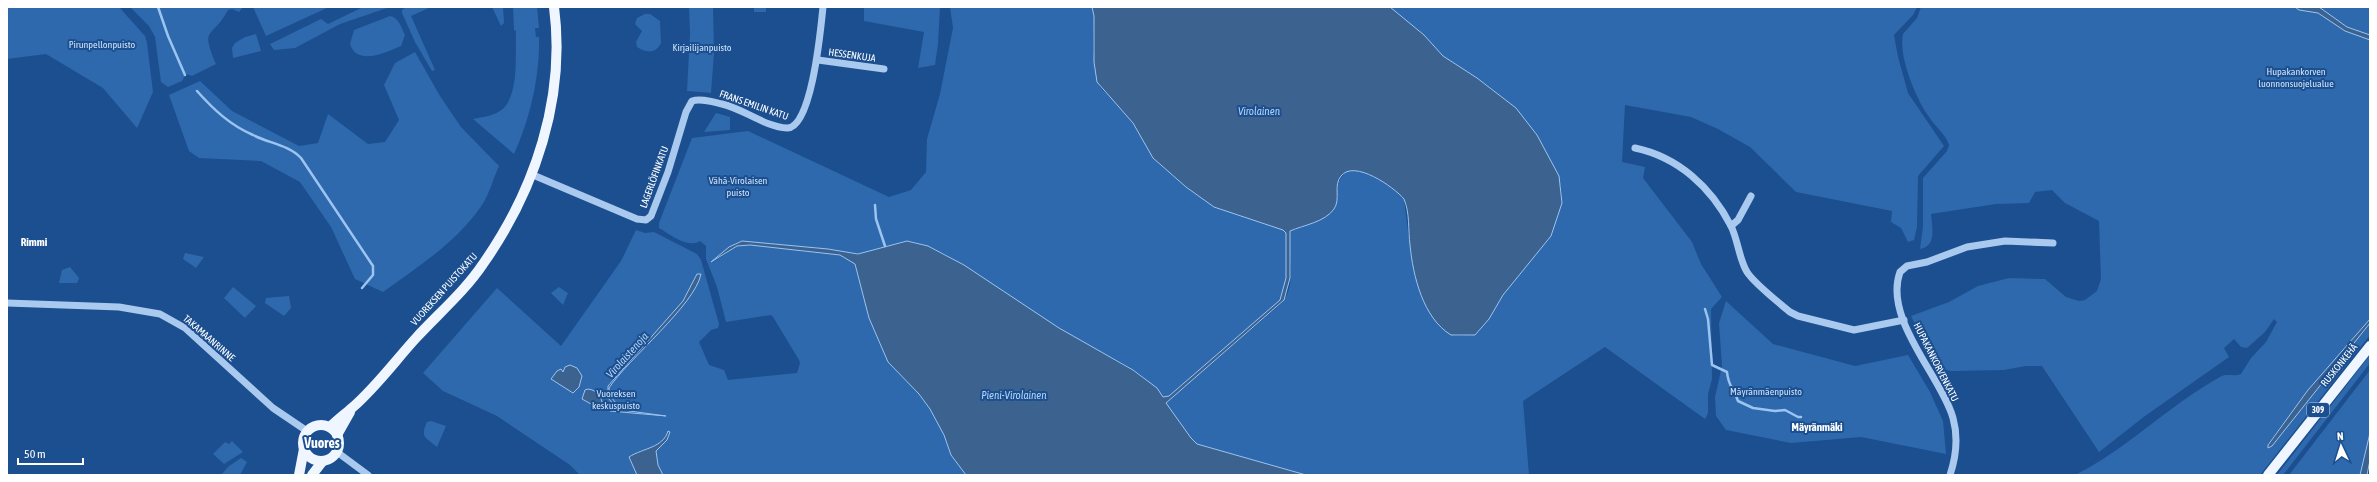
<svg xmlns="http://www.w3.org/2000/svg" width="2377" height="482" viewBox="0 0 2377 482" font-family="'Asap Condensed',sans-serif">
<style>
.green{fill:#2e69ad}
.water{fill:#3c6290;stroke:#9cc4f0}
.lines{fill:none;stroke-linecap:round;stroke-linejoin:round}
.stream{stroke:#9cc4f0;stroke-width:2.5}
.minor{stroke:#a9c9ee;stroke-width:7}
.major{stroke:#f0f6ff;stroke-width:10}
.labels{text-anchor:middle;dominant-baseline:central;stroke-width:4;stroke-linejoin:round;paint-order:stroke}
.shield{fill:#1b4f8f;stroke:#bbcadd;stroke-width:1}
.shield-label{font-size:9px;font-weight:bold;fill:#fff}
.park-label{font-size:10px;fill:#cfe3fa;stroke:#1b4f8f}
.street-label{font-size:10px;fill:#fff;stroke:#1b4f8f}
.water-label{font-size:11px;font-style:italic;fill:#b5d3f5;stroke:#1b4f8f}
.neighbourhood-label{font-size:11px;font-weight:bold;fill:#fff;stroke:#1b4f8f}
.district-label{font-size:14px;font-weight:bold;fill:#fff;stroke:#1b4f8f}
</style>
<rect width="100%" height="100%" fill="#1b4f8f"/>
<g class="green">
<path d="M 7,7 L 119,7 L 145,36 L 147,43 L 153,92 L 137,128 L 103,88 L 46,54 L 7,59 Z"/>
<path d="M 130,7 L 243,7 L 239,12 L 232,9 L 228,10 C 212,40 200,25 216,64 L 192,76 L 186,74 L 182,81 L 168,87 L 161,82 L 155,37 L 149,26 Z"/>
<path d="M 253,7 L 329,7 L 266,36 Z"/>
<path d="M 363,7 L 390,7 L 340,24 L 295,48 L 274,50 L 270,44 L 321,19 L 328,24 Z"/>
<path d="M 406,7 L 431,7 L 411,16 L 435,70 L 432,71 L 415,42 L 402,13 L 402,10 Z"/>
<path d="M 492,7 L 503,7 L 504,23 L 501,26 Z"/>
<path d="M 513,7 L 537,7 L 539,28 L 535,28 L 536,37 L 539,37 C 540,76 530,119 514,154 L 473,119 C 483,117 492,116 500,111 C 520,98 515,53 516,31 L 514,30 Z"/>
<path d="M 689,7 L 713,7 L 714,53 L 711,93 L 687,91 L 690,33 Z"/>
<rect x="754" y="7" width="12" height="5"/>
<path d="M 864,7 L 940,7 L 938,44 L 935,65 L 918,68 L 924,32 L 864,21 Z"/>
<path d="M 950,7 L 1092,7 L 1094,16 L 1093,51 L 1100,87 L 1126,113 L 1158,163 L 1186,187 L 1214,207 L 1286,231 L 1286,278 L 1280,300 L 1169,396 L 1163,397 C 1137,363 1093,351 1058,328 C 1036,313 1013,298 990,283 C 966,267 939,247 910,241 C 902,240 873,251 864,254 L 742,241 L 736,243 L 712,263 L 737,246 L 750,245 L 840,255 L 855,264 L 869,318 L 888,362 L 919,394 L 930,409 L 944,435 L 951,455 L 966,475 L 580,475 L 570,465 L 497,416 L 443,391 L 423,373 L 497,288 L 561,346 L 621,261 L 636,230 L 645,233 L 654,232 L 697,254 L 701,260 L 719,324 L 718,328 L 711,330 L 699,342 L 709,365 L 724,370 L 728,380 L 797,373 L 800,363 L 799,360 L 773,317 L 771,315 L 726,322 L 717,287 L 706,259 L 706,246 L 700,241 C 687,249 670,234 659,228 L 659,223 L 692,138 L 748,131 L 889,197 L 911,190 L 926,172 L 927,139 L 940,94 L 953,28 Z"/>
<path d="M 1390,7 L 1917,7 L 1913,15 L 1894,35 L 1898,57 L 1908,93 L 1944,146 L 1918,176 L 1917,227 L 1914,240 L 1908,242 L 1901,228 L 1891,222 L 1892,211 L 1796,192 L 1750,147 L 1718,129 L 1691,117 L 1625,105 L 1622,162 L 1645,167 L 1643,178 L 1692,242 L 1701,264 L 1722,297 L 1711,309 L 1712,379 L 1708,394 L 1708,413 L 1705,419 L 1605,347 L 1523,401 L 1529,475 L 1306,475 L 1197,444 L 1191,439 L 1166,403 L 1282,303 C 1298,282 1287,254 1290,231 L 1303,227 L 1336,206 L 1338,182 L 1346,171 C 1363,166 1393,186 1404,199 L 1411,256 L 1422,296 L 1436,321 L 1455,336 L 1475,335 L 1489,319 L 1503,295 L 1551,236 L 1562,203 L 1561,186 L 1537,135 L 1516,108 L 1477,78 L 1443,56 L 1424,35 Z"/>
<path d="M 1921,7 L 2370,7 L 2370,319 L 2308,390 L 2268,444 L 2268,447 L 2272,446 L 2370,323 L 2370,335 L 2260,475 L 2075,475 C 2127,449 2169,405 2220,377 C 2227,373 2234,377 2241,374 L 2251,358 L 2266,342 L 2277,322 L 2274,319 L 2265,332 L 2247,348 L 2241,347 L 2234,339 L 2224,348 L 2229,357 L 2145,416 L 2099,452 L 2042,366 L 2026,366 L 2004,370 L 1951,371 C 1930,368 1920,333 1911,316 L 1949,302 L 1978,286 L 2009,278 L 2045,279 L 2066,297 L 2079,301 L 2085,300 L 2097,291 L 2101,279 L 2099,221 L 2065,203 L 2052,190 L 2035,192 L 2029,203 L 1996,204 L 1931,214 C 1932,227 1937,246 1920,249 L 1923,227 L 1923,178 L 1947,151 L 1949,145 C 1946,134 1935,127 1929,117 C 1916,99 1898,56 1903,34 L 1917,18 Z"/>
<path d="M 645,14 L 650,14 L 660,21 L 661,43 C 656,54 646,53 637,47 L 636,42 L 642,31 L 635,24 L 637,18 Z"/>
<path d="M 390,16 C 399,18 401,27 405,35 L 401,46 C 385,53 357,66 350,44 L 354,30 Z"/>
<path d="M 256,34 L 261,51 L 233,58 L 232,48 L 235,43 L 245,37 Z"/>
<path d="M 415,52 L 440,96 L 461,127 L 499,166 C 493,179 489,196 480,208 C 455,243 418,267 383,292 L 355,279 L 331,227 L 300,182 L 261,161 L 199,158 L 189,151 L 169,95 L 200,81 L 232,111 L 299,146 L 318,143 L 328,114 L 368,144 L 385,142 L 399,120 L 384,85 L 395,63 Z"/>
<path d="M 716,113 L 730,117 L 730,130 L 704,132 Z"/>
<path d="M 185,253 L 204,257 L 196,268 L 183,259 Z"/>
<path d="M 70,267 L 79,278 L 77,283 L 59,283 L 62,270 Z"/>
<path d="M 233,287 L 256,306 L 245,318 L 224,298 Z"/>
<path d="M 559,287 L 568,293 L 563,305 L 551,293 Z"/>
<path d="M 289,296 L 291,308 L 284,316 L 265,303 L 266,298 Z"/>
<path d="M 1726,301 L 1773,344 L 1855,366 L 1908,355 L 1930,392 L 1943,421 L 1946,454 L 1861,437 L 1791,443 L 1726,430 L 1716,416 L 1715,397 L 1722,366 L 1719,323 Z"/>
<path d="M 2370,355 L 2370,363 L 2283,475 L 2277,475 Z"/>
<path d="M 2370,370 L 2370,433 L 2360,475 L 2289,475 Z"/>
<path d="M 431,421 L 446,426 L 437,447 C 425,437 420,437 427,422 Z"/>
<path d="M 232,441 L 243,452 L 224,464 L 213,454 L 225,442 L 229,444 Z"/>
<path d="M 241,458 L 247,462 L 240,475 L 221,475 L 229,466 Z"/>
</g>
<g class="water">
<path d="M 1092,7 L 1390,7 L 1424,35 L 1443,56 L 1477,78 L 1516,108 L 1537,135 L 1559,176 L 1562,203 L 1551,236 L 1503,295 L 1489,319 L 1475,335 L 1451,335 C 1423,318 1413,276 1410,245 C 1408,230 1410,213 1404,199 C 1394,187 1354,159 1341,176 C 1333,185 1341,199 1334,209 C 1325,222 1304,225 1290,231 L 1290,278 L 1284,300 L 1166,403 L 1191,438 L 1197,444 L 1306,475 L 966,475 L 951,455 L 944,435 L 930,409 L 919,394 L 888,362 L 869,318 L 855,264 L 840,255 L 750,245 L 737,246 L 711,262 L 729,247 L 742,241 L 828,249 L 858,254 L 907,241 L 928,246 L 964,265 L 1059,328 L 1133,370 L 1157,388 L 1163,397 L 1169,396 L 1280,300 L 1286,278 L 1286,233 L 1283,230 L 1214,207 L 1186,187 L 1153,158 L 1133,123 L 1097,82 L 1094,62 L 1094,16 Z"/>
<path d="M 2295,7 L 2319,7 L 2347,27 L 2370,35 L 2370,40 L 2345,31 L 2318,13 L 2299,10 Z"/>
<path d="M 697,274 L 701,274 C 695,305 628,359 609,388 L 610,396 L 622,410 L 666,416 L 610,411 L 610,409 L 618,409 L 608,398 L 608,386 L 683,301 Z"/>
<path d="M 2370,319 L 2370,323 L 2272,446 L 2268,448 L 2268,445 L 2308,390 Z"/>
<path d="M 570,365 L 577,368 L 582,376 L 579,387 L 573,393 L 551,379 L 557,371 L 561,369 L 563,372 L 565,367 Z"/>
<path d="M 588,389 C 599,390 604,401 602,410 L 582,399 L 585,390 Z"/>
<path d="M 668,431 L 670,432 L 667,440 L 656,451 L 658,465 L 663,475 L 637,475 L 629,457 C 643,448 663,448 668,431 Z"/>
<path d="M 2370,433 L 2370,460 L 2367,475 L 2360,475 Z"/>
</g>
<g class="lines">
<g class="stream">
<path d="M 158,7 L 168,36 L 185,75"/>
<path d="M 197,91 C 214,110 230,125 253,135 C 268,143 289,145 301,158 L 373,266 L 373,275 L 362,288"/>
<path d="M 875,205 L 876,219 L 885,246"/>
<path d="M 1705,309 L 1708,319 L 1712,365 L 1727,372 C 1728,386 1734,389 1738,401 L 1753,408 L 1775,411 L 1785,410 L 1798,417 L 1801,417"/>
</g>
<g class="minor">
<path d="M 818,60 L 884,69"/>
<path d="M 1635,148 C 1678,157 1711,187 1731,226 C 1738,240 1739,259 1747,272 C 1754,283 1779,303 1790,312 L 1798,316 L 1854,330 L 1904,320"/>
<path d="M 533,175 L 637,219 L 646,220 L 651,216 L 668,172 L 686,112 L 692,101 C 701,98 713,102 722,104 C 744,109 765,127 787,128 C 812,129 821,26 823,7"/>
<path d="M 1731,226 L 1738,220 L 1751,196"/>
<path d="M 7,303 L 119,307 L 160,314 L 185,328 L 273,408 L 307,431"/>
<path d="M 337,452 L 368,475"/>
<path d="M 1950,475 C 1956,457 1958,436 1953,418 C 1941,376 1883,319 1900,272 L 1907,266 L 1927,262 L 1967,247 L 2005,241 L 2053,243"/>
</g>
<g class="major">
<circle cx="321" cy="443" r="18"/>
<path d="M 330,427 C 337,420 345,414 353,407 C 376,387 395,361 416,338 C 438,314 465,291 483,264 C 535,190 566,98 554,7"/>
<path d="M 337,435 L 350,412"/>
<path d="M 299,475 L 304,449"/>
<path d="M 312,475 L 322,462"/>
<path d="M 2268,475 L 2370,346"/>
</g>
</g>
<g class="labels">
<rect class="shield" x="2307" y="403" width="22" height="14" rx="3"/>
<g class="shield-label">
<text x="2318" y="410">309</text>
</g>
<g class="park-label">
<text x="102" y="44">Pirunpellonpuisto</text>
<text x="702" y="47">Kirjailijanpuisto</text>
<text x="2296" y="71">Hupakankorven<tspan x="2296" dy="12">luonnonsuojelualue</tspan></text>
<text x="738" y="180">Vähä-Virolaisen<tspan x="738" dy="12">puisto</tspan></text>
<text x="1766" y="391">Mäyränmäenpuisto</text>
<text x="616" y="393">Vuoreksen<tspan x="616" dy="12">keskuspuisto</tspan></text>
</g>
<g class="street-label">
<text transform="translate(852 55) rotate(8)">HESSENKUJA</text>
<text transform="translate(754 105) rotate(19)">FRANS EMILIN KATU</text>
<text transform="translate(654 177) rotate(-70)">LAGERLÖFINKATU</text>
<text transform="translate(444 289) rotate(-48)">VUOREKSEN PUISTOKATU</text>
<text transform="translate(209 338) rotate(41)">TAKAMAANRINNE</text>
<text transform="translate(1936 362) rotate(63)">HUPAKANKORVENKATU</text>
<text transform="translate(2339 365) rotate(-51)">RUSKONKEHÄ</text>
</g>
<g class="water-label">
<text x="1259" y="111">Virolainen</text>
<text transform="translate(627 355) rotate(-48)">Virolaistenoja</text>
<text x="1014" y="395">Pieni-Virolainen</text>
</g>
<g class="neighbourhood-label">
<text x="34" y="242">Rimmi</text>
<text x="1817" y="427">Mäyränmäki</text>
</g>
<g class="district-label">
<text x="322" y="443">Vuores</text>
</g>
</g>
<rect width="2377" height="482" fill="none" stroke="#ffffff" stroke-width="16"/>
<g transform="translate(2341 446) rotate(356)" stroke="#1b4f8f" stroke-width="3" paint-order="stroke">
<path d="M0-3L7 15L0 10L-7 15Z" fill="#ffffff"/>
<text y="-6" font-size="11" font-weight="bold" text-anchor="middle" fill="#ffffff">N</text>
</g>
<path d="M18 458v6h65v-6" fill="none" stroke="#ffffff" stroke-width="2"/>
<text x="24" y="458" font-size="12" fill="#ffffff" stroke="#1b4f8f" stroke-width="3" paint-order="stroke">50 m</text>
</svg>
